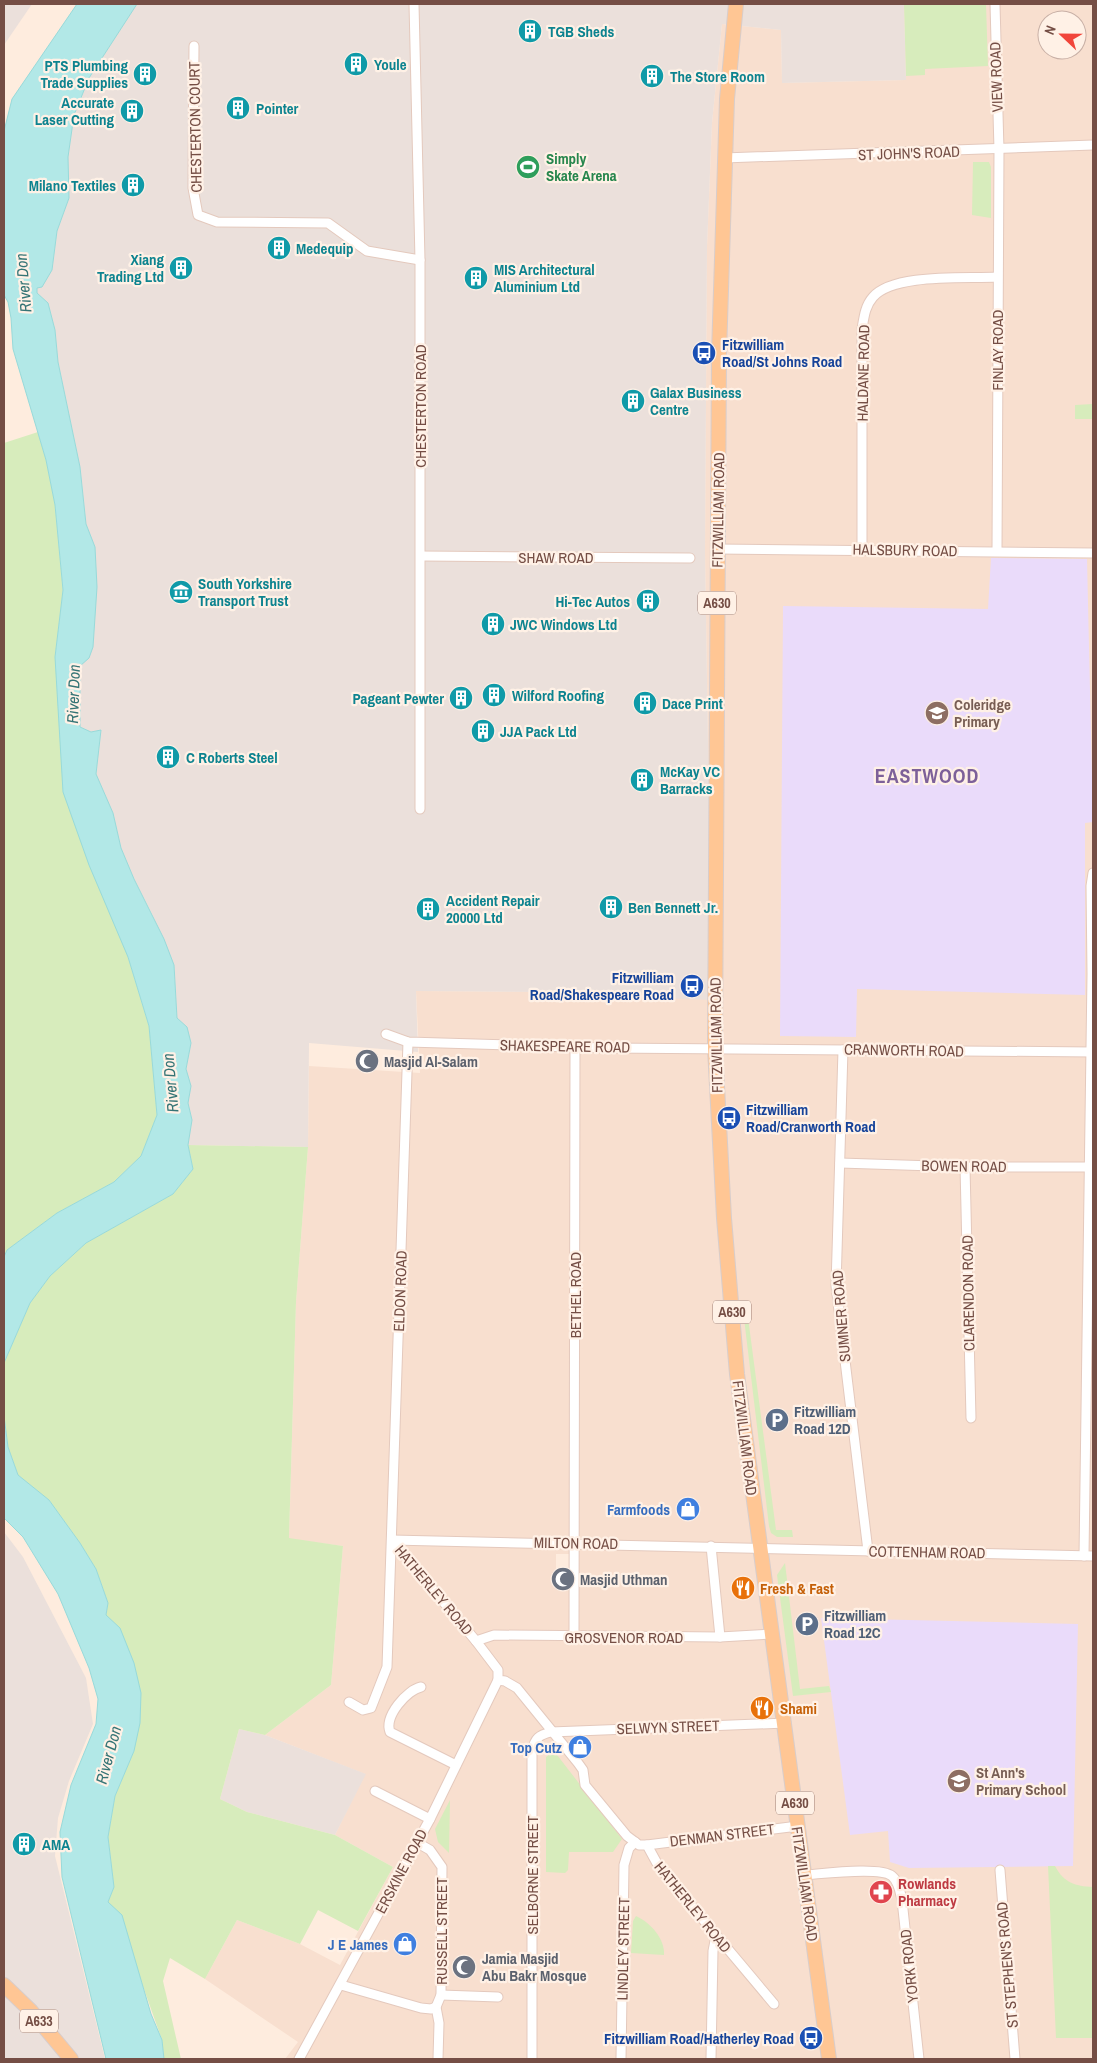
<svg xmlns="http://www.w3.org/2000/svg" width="1097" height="2063" viewBox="0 0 1097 2063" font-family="'Archivo Narrow',sans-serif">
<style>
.residential{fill:#f8dfcf;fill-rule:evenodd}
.industrial{fill:#ebe0db}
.education{fill:#eadbfa}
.green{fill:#d7ecbc}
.water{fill:#b2e8e7;stroke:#98dada}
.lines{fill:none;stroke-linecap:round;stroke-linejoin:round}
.minor-casing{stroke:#e4c9bd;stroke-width:11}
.primary-casing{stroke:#d8cdcb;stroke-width:16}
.minor{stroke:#fff;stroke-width:9}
.primary{stroke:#ffc694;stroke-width:14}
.labels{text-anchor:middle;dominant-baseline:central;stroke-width:4.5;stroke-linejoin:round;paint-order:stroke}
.shield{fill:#fff1e6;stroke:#9e7f75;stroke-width:1}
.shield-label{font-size:14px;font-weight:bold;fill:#754e45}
.culture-label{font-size:15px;font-weight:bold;fill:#0d838f;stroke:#fff1e6;text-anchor:start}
.street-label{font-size:15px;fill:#754e45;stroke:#fff1e6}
.leisure-label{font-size:15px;font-weight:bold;fill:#27864d;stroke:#fff1e6;text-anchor:start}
.transit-label{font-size:15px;font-weight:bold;fill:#164399;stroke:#fff1e6;text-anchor:start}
.education-label{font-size:15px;font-weight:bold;fill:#785e54;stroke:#fff1e6;text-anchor:start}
.worship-label{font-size:15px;font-weight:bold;fill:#5b616d;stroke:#fff1e6;text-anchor:start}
.service-label{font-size:15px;font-weight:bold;fill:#4e5e75;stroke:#fff1e6;text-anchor:start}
.shop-label{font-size:15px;font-weight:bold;fill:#366cbe;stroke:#fff1e6;text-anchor:end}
.food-label{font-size:15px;font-weight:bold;fill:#c56008;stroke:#fff1e6;text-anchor:start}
.health-label{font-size:15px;font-weight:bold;fill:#be3a42;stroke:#fff1e6;text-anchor:start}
.water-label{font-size:16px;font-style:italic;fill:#357475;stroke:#fff1e6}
.district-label{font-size:20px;font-weight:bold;letter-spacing:1px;fill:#7d6099;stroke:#fff1e6}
</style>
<rect width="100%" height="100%" fill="#feecde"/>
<path class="residential" d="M 904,4 L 1093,4 L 1093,2059 L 285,2059 L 298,2042 L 205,1979 L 237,1920 L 300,1944 L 340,1965 L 393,1867 L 335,1835 L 365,1774 L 265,1735 L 331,1685 L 343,1546 L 289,1539 L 296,1302 L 308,1147 L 309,1066 L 420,1073 L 416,991 L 659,993 L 660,997 L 712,999 L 705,552 L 707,247 L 712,123 L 722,24 L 781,30 L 782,83 L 906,80 ZM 1047,20 L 1077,20 L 1077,50 L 1047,50 ZM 556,1554 L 570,1554 L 570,1587 L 556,1587 Z"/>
<g class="industrial">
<path d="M 4,4 L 32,4 L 4,45 Z"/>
<path d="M 137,4 L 904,4 L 906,80 L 782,83 L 781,30 L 722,24 L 712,123 L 707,247 L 705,552 L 712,1000 L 660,998 L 659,993 L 416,991 L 418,1052 L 309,1043 L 308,1147 L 188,1145 L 192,1120 L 188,1103 L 191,1086 L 186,1069 L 191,1043 L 187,1027 L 177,1018 L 174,965 L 152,914 L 134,879 L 121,848 L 113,813 L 96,774 L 101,730 L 91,732 L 80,728 L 80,666 L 95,548 L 86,524 L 80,467 L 58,362 L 55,330 L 48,303 L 37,293 L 37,288 L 52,270 L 57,231 L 69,198 L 68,157 L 74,115 L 89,78 Z"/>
<path d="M 4,1532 L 23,1557 L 86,1678 L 93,1724 L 69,1781 L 58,1818 L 55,1856 L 105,2059 L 4,2059 Z"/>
<path d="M 239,1729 L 265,1735 L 366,1774 L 335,1835 L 247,1812 L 220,1799 Z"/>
</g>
<g class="education">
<path d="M 991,558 L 1087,559 L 1093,822 L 1085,823 L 1085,995 L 857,989 L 856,1037 L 780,1036 L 783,606 L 988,609 Z"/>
<path d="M 821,1618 L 1078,1624 L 1073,1866 L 909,1868 L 890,1862 L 888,1831 L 850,1835 Z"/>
</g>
<g class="green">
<path d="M 904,4 L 986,4 L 988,66 L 925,69 L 925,75 L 906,76 Z"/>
<path d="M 973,162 L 989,162 L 991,167 L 991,218 L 972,215 Z"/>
<path d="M 1093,404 L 1093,419 L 1075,419 L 1075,405 Z"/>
<path d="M 38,432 L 46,460 L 55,505 L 63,590 L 55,657 L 128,957 L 149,1026 L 157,1115 L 141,1156 L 114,1182 L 57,1213 L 7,1250 L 4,1257 L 4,443 Z"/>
<path d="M 188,1145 L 308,1147 L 296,1302 L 289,1538 L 343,1546 L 331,1685 L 265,1735 L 239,1729 L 220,1799 L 247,1812 L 335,1835 L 393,1867 L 358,1931 L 318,1910 L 300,1944 L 237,1920 L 205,1979 L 170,1958 L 163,1981 L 181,2059 L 164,2059 L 162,2040 L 139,1975 L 108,1902 L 114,1887 L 108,1837 L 115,1796 L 134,1751 L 120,1628 L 106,1615 L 108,1603 L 96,1569 L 80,1543 L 49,1500 L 18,1475 L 8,1447 L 4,1416 L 4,1363 L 30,1303 L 50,1276 L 86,1243 L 173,1194 L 193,1169 Z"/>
<path d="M 743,1310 L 747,1310 L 776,1530 L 792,1530 L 793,1537 L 777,1537 L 771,1533 L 769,1526 Z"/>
<path d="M 785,1563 L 800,1689 L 829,1686 L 831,1692 L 793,1696 L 777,1575 Z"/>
<path d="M 554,1751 L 622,1839 L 613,1852 L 569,1852 L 568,1870 L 565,1873 L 546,1872 L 546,1757 Z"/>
<path d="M 450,1800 L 449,1853 L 438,1842 L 435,1829 Z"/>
<path d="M 1048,1866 L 1055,1866 C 1064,1883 1075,1886 1093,1887 L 1093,2038 L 1056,2038 Z"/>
<path d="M 636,1916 C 651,1923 665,1939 664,1955 L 631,1953 L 633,1921 Z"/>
</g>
<g class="water">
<path d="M 77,4 L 137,4 L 89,78 L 74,115 L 68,157 L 69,198 L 57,231 L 52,270 L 42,287 L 37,288 L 37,293 L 48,303 L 55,330 L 58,362 L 80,467 L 86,524 L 95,547 L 97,587 L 93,647 L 89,658 L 80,666 L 80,727 L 91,732 L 101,730 L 96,774 L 113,813 L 121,848 L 134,879 L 164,939 L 174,965 L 177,1018 L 187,1027 L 191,1043 L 186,1069 L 191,1086 L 188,1103 L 192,1120 L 188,1145 L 193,1169 L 173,1194 L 86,1243 L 50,1276 L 30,1303 L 4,1363 L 4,1257 L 7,1250 L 57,1213 L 114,1182 L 141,1156 L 157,1115 L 149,1026 L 128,957 L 89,865 L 63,792 L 55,657 L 63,590 L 55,505 L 46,460 L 13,349 L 11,318 L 8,302 L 4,295 L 4,131 L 12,99 Z"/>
<path d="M 4,1416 L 8,1447 L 18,1475 L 49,1500 L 80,1543 L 96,1569 L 108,1603 L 106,1615 L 120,1628 L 134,1663 L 141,1693 L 140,1723 L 134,1751 L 115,1796 L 108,1837 L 114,1887 L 108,1902 L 122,1915 L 151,2014 L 162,2040 L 164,2059 L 106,2059 L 62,1877 L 60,1832 L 71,1785 L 96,1724 L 98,1699 L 89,1668 L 58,1594 L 23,1537 L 4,1518 Z"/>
</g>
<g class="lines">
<g class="minor-casing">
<g id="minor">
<path d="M 414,4 L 420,260 L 420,809"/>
<path d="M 995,4 L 999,150 L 997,551"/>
<path d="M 194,46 L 193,188 L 198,215 L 217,222 L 328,223 L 367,251 L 420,260"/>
<path d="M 724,158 L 1093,145"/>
<path d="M 717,549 L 1093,553"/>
<path d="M 862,550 L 862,329 C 864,317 865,306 873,297 C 894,273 966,279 997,277"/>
<path d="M 421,556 L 690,558"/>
<path d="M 386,1034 L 408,1042 L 607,1048 L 1093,1052"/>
<path d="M 843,1050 L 836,1286 L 868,1551"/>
<path d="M 840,1163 L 965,1167 L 1088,1167"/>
<path d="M 965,1167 L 971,1418"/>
<path d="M 392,1540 L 1093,1556"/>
<path d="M 392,1540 L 476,1641 L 498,1670 L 498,1680 L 505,1681 L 517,1688 L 578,1763 L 583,1770 L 585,1785 L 627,1836 L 639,1845 L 647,1845 L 659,1867 L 774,2004"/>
<path d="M 711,1546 L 720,1637"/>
<path d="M 1084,1556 L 1092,974 L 1091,886 L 1093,873"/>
<path d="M 574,1637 L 575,1047"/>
<path d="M 476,1641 L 494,1635 L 720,1637 L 772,1634"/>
<path d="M 421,1687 C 407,1690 384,1716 390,1732 L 456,1765"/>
<path d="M 349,1702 L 363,1710 L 371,1708 L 387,1667 L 408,1042"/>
<path d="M 375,1791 L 430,1819"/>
<path d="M 416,1842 L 430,1850 L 442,1867 L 441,1995 L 436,2007 L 439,2023 L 438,2059"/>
<path d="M 647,1845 L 798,1826"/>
<path d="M 1000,1870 L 1015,2059"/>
<path d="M 804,1875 C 821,1874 880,1866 892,1876 C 899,1882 900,1892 902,1900 L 919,2059"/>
<path d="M 341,1985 L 421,2008 L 431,2009 L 436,2007"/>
<path d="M 441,1995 L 498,1997"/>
<path d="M 299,2059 L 430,1819 L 498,1680"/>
<path d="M 532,2059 L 532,1751 C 535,1738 539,1735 551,1732 L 786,1723"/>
<path d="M 621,2059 L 624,1865 L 629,1848 L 635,1842"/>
<path d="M 711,2059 L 713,1951 L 716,1936"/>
</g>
</g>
<g class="primary-casing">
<g id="primary">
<path d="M 736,4 L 727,99 L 719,354 L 715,1048 L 724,1218 L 737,1374 L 829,2059"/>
<path d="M 4,1985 L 31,2011 L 71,2059"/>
</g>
</g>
<use href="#minor" class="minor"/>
<use href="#primary" class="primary"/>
</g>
<defs>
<g id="building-disc" transform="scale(1.25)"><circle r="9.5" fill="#0f9aa8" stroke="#fff1e6"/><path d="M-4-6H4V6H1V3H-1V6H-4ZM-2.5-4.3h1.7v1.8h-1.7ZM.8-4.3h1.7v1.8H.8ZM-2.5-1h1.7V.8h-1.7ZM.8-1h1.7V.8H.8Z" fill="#fff"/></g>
<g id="stadium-disc" transform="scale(1.25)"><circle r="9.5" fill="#2e9e5b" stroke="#fff1e6"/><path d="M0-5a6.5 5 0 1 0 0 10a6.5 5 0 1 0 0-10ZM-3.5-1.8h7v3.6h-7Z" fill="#fff"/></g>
<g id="bus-disc" transform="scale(1.25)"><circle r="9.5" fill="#1a4fb4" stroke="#fff1e6"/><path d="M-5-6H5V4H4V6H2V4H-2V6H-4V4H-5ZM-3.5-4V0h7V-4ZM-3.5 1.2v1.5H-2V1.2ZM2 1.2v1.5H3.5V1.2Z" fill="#fff"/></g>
<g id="museum-disc" transform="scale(1.25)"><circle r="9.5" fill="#0f9aa8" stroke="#fff1e6"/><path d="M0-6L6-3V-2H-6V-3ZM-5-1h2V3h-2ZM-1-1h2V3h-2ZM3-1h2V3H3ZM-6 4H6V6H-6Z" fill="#fff"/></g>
<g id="school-disc" transform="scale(1.25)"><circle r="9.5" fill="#8d6e63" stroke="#fff1e6"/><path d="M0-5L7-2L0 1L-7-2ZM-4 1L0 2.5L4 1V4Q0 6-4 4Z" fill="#fff"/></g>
<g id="mosque-disc" transform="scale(1.25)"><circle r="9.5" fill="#6b7280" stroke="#fff1e6"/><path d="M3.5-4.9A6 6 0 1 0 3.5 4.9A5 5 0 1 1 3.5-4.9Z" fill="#fff"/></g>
<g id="parking-disc" transform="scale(1.25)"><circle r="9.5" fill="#5c6f8a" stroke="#fff1e6"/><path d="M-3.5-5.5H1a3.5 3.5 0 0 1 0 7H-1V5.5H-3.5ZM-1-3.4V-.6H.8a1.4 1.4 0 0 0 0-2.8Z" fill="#fff"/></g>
<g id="shop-disc" transform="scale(1.25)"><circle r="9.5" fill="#3f7fe0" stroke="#fff1e6"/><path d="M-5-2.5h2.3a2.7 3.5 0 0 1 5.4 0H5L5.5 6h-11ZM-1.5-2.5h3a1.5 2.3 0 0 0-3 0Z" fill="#fff"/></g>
<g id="restaurant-disc" transform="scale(1.25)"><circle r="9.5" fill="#e8710a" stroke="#fff1e6"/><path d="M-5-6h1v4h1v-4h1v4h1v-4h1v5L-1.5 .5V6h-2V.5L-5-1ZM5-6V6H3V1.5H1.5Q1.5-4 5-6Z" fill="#fff"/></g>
<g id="pharmacy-disc" transform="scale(1.25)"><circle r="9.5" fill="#e0444e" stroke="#fff1e6"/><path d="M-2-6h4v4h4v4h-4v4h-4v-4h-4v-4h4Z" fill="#fff"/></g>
</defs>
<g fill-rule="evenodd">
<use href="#building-disc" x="530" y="31"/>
<use href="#building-disc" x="356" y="64"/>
<use href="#building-disc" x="145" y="74"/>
<use href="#building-disc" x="652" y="76"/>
<use href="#building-disc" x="238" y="108"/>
<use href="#building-disc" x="132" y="111"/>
<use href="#stadium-disc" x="528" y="167"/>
<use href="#building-disc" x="133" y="185"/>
<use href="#building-disc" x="279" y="248"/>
<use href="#building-disc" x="181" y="268"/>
<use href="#building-disc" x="476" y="278"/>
<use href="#bus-disc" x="704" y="353"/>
<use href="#building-disc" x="633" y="401"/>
<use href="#museum-disc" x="181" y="592"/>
<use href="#building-disc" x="648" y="601"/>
<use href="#building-disc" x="493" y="624"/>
<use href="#building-disc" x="494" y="695"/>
<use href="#building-disc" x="461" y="698"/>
<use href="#building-disc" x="645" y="703"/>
<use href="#school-disc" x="937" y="713"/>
<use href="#building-disc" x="483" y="731"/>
<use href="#building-disc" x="168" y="757"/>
<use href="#building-disc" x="642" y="780"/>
<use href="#building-disc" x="611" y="907"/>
<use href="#building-disc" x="428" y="909"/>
<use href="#bus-disc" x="692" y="986"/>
<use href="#mosque-disc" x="367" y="1061"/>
<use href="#bus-disc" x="729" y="1118"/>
<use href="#parking-disc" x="777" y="1420"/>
<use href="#shop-disc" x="688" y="1509"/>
<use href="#mosque-disc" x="563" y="1579"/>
<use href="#restaurant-disc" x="743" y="1588"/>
<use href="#parking-disc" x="807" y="1624"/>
<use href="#restaurant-disc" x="762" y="1708"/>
<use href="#shop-disc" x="580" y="1747"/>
<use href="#school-disc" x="959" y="1781"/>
<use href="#building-disc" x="24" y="1844"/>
<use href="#pharmacy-disc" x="881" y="1892"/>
<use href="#shop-disc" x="405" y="1944"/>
<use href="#mosque-disc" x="464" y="1967"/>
<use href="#bus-disc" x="811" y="2038"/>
</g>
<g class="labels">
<g class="shield">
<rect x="698" y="591.5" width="38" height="23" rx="4"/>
<rect x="713" y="1300.5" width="38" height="23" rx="4"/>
<rect x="776" y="1791.5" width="38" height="23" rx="4"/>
<rect x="20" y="2009.5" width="38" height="23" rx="4"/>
</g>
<g class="shield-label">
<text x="717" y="603">A630</text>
<text x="732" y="1312">A630</text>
<text x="795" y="1803">A630</text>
<text x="39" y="2021">A633</text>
</g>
<g class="culture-label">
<text x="548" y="31">TGB Sheds</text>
<text x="374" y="64">Youle</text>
<text x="128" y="65" text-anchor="end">PTS Plumbing<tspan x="128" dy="17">Trade Supplies</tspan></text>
<text x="670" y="76">The Store Room</text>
<text x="114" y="102" text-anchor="end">Accurate<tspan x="114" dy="17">Laser Cutting</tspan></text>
<text x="256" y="108">Pointer</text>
<text x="116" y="185" text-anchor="end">Milano Textiles</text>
<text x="296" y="248">Medequip</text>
<text x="164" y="259" text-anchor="end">Xiang<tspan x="164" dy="17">Trading Ltd</tspan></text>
<text x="494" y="269">MIS Architectural<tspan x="494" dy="17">Aluminium Ltd</tspan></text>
<text x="650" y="392">Galax Business<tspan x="650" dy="17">Centre</tspan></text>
<text x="198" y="583">South Yorkshire<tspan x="198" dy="17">Transport Trust</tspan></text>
<text x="630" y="601" text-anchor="end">Hi-Tec Autos</text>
<text x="510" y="624">JWC Windows Ltd</text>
<text x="512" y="695">Wilford Roofing</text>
<text x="444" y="698" text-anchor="end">Pageant Pewter</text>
<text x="662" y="703">Dace Print</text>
<text x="500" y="731">JJA Pack Ltd</text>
<text x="186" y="757">C Roberts Steel</text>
<text x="660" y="771">McKay VC<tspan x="660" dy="17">Barracks</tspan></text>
<text x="446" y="900">Accident Repair<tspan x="446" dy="17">20000 Ltd</tspan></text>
<text x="628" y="907">Ben Bennett Jr.</text>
<text x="42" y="1844">AMA</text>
</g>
<g class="street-label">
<text transform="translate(996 77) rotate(-92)">VIEW ROAD</text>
<text transform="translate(195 127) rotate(-91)">CHESTERTON COURT</text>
<text transform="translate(909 153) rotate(-2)">ST JOHN'S ROAD</text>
<text transform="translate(997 350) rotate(-90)">FINLAY ROAD</text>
<text transform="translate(863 373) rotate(-89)">HALDANE ROAD</text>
<text transform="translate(420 406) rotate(-90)">CHESTERTON ROAD</text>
<text transform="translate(718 510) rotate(-89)">FITZWILLIAM ROAD</text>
<text transform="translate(905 550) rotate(1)">HALSBURY ROAD</text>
<text x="556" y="557">SHAW ROAD</text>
<text transform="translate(716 1035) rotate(-91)">FITZWILLIAM ROAD</text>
<text transform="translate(565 1046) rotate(1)">SHAKESPEARE ROAD</text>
<text transform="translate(904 1050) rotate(1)">CRANWORTH ROAD</text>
<text transform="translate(964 1166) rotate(1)">BOWEN ROAD</text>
<text transform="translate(400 1291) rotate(-88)">ELDON ROAD</text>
<text transform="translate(968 1293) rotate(-91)">CLARENDON ROAD</text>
<text transform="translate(575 1295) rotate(-90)">BETHEL ROAD</text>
<text transform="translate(841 1316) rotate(-95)">SUMNER ROAD</text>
<text transform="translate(745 1438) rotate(83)">FITZWILLIAM ROAD</text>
<text transform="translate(576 1543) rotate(1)">MILTON ROAD</text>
<text transform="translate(927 1552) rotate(1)">COTTENHAM ROAD</text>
<text transform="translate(434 1590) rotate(50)">HATHERLEY ROAD</text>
<text x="624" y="1637">GROSVENOR ROAD</text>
<text transform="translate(668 1727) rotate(-2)">SELWYN STREET</text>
<text transform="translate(722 1835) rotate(-7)">DENMAN STREET</text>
<text transform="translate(401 1871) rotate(-62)">ERSKINE ROAD</text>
<text transform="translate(532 1875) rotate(-90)">SELBORNE STREET</text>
<text transform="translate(805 1884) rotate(82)">FITZWILLIAM ROAD</text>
<text transform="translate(693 1907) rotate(51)">HATHERLEY ROAD</text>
<text transform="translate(441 1931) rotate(-90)">RUSSELL STREET</text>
<text transform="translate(623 1949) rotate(-89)">LINDLEY STREET</text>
<text transform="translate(1007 1965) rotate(-95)">ST STEPHEN'S ROAD</text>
<text transform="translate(909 1966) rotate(-96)">YORK ROAD</text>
</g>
<g class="leisure-label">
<text x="546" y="158">Simply<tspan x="546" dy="17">Skate Arena</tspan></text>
</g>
<g class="transit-label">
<text x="722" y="344">Fitzwilliam<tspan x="722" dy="17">Road/St Johns Road</tspan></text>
<text x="674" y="977" text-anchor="end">Fitzwilliam<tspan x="674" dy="17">Road/Shakespeare Road</tspan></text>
<text x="746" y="1109">Fitzwilliam<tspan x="746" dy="17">Road/Cranworth Road</tspan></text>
<text x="794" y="2038" text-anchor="end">Fitzwilliam Road/Hatherley Road</text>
</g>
<g class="education-label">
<text x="954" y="704">Coleridge<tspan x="954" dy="17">Primary</tspan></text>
<text x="976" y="1772">St Ann's<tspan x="976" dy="17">Primary School</tspan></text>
</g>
<g class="worship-label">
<text x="384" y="1061">Masjid Al-Salam</text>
<text x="580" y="1579">Masjid Uthman</text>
<text x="482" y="1958">Jamia Masjid<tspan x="482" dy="17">Abu Bakr Mosque</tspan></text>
</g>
<g class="service-label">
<text x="794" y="1411">Fitzwilliam<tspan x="794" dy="17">Road 12D</tspan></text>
<text x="824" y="1615">Fitzwilliam<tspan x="824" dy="17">Road 12C</tspan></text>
</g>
<g class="shop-label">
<text x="670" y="1509">Farmfoods</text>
<text x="562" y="1747">Top Cutz</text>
<text x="388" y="1944">J E James</text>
</g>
<g class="food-label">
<text x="760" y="1588">Fresh &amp; Fast</text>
<text x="780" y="1708">Shami</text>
</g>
<g class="health-label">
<text x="898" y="1883">Rowlands<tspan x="898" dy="17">Pharmacy</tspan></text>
</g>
<g class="water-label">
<text transform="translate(23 283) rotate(-95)">River Don</text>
<text transform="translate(73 694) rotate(-88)">River Don</text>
<text transform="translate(170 1083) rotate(-95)">River Don</text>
<text transform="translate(108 1755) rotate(-75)">River Don</text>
</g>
<g class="district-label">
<text x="927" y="775">EASTWOOD</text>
</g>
</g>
<rect width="1097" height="2063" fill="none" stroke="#754e45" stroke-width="10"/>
<g transform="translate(1062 35) rotate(292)"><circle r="24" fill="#fff1e6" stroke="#c8b0a6"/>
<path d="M0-4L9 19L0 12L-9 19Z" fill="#f1453a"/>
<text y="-8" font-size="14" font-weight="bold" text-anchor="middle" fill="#754e45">N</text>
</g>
</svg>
